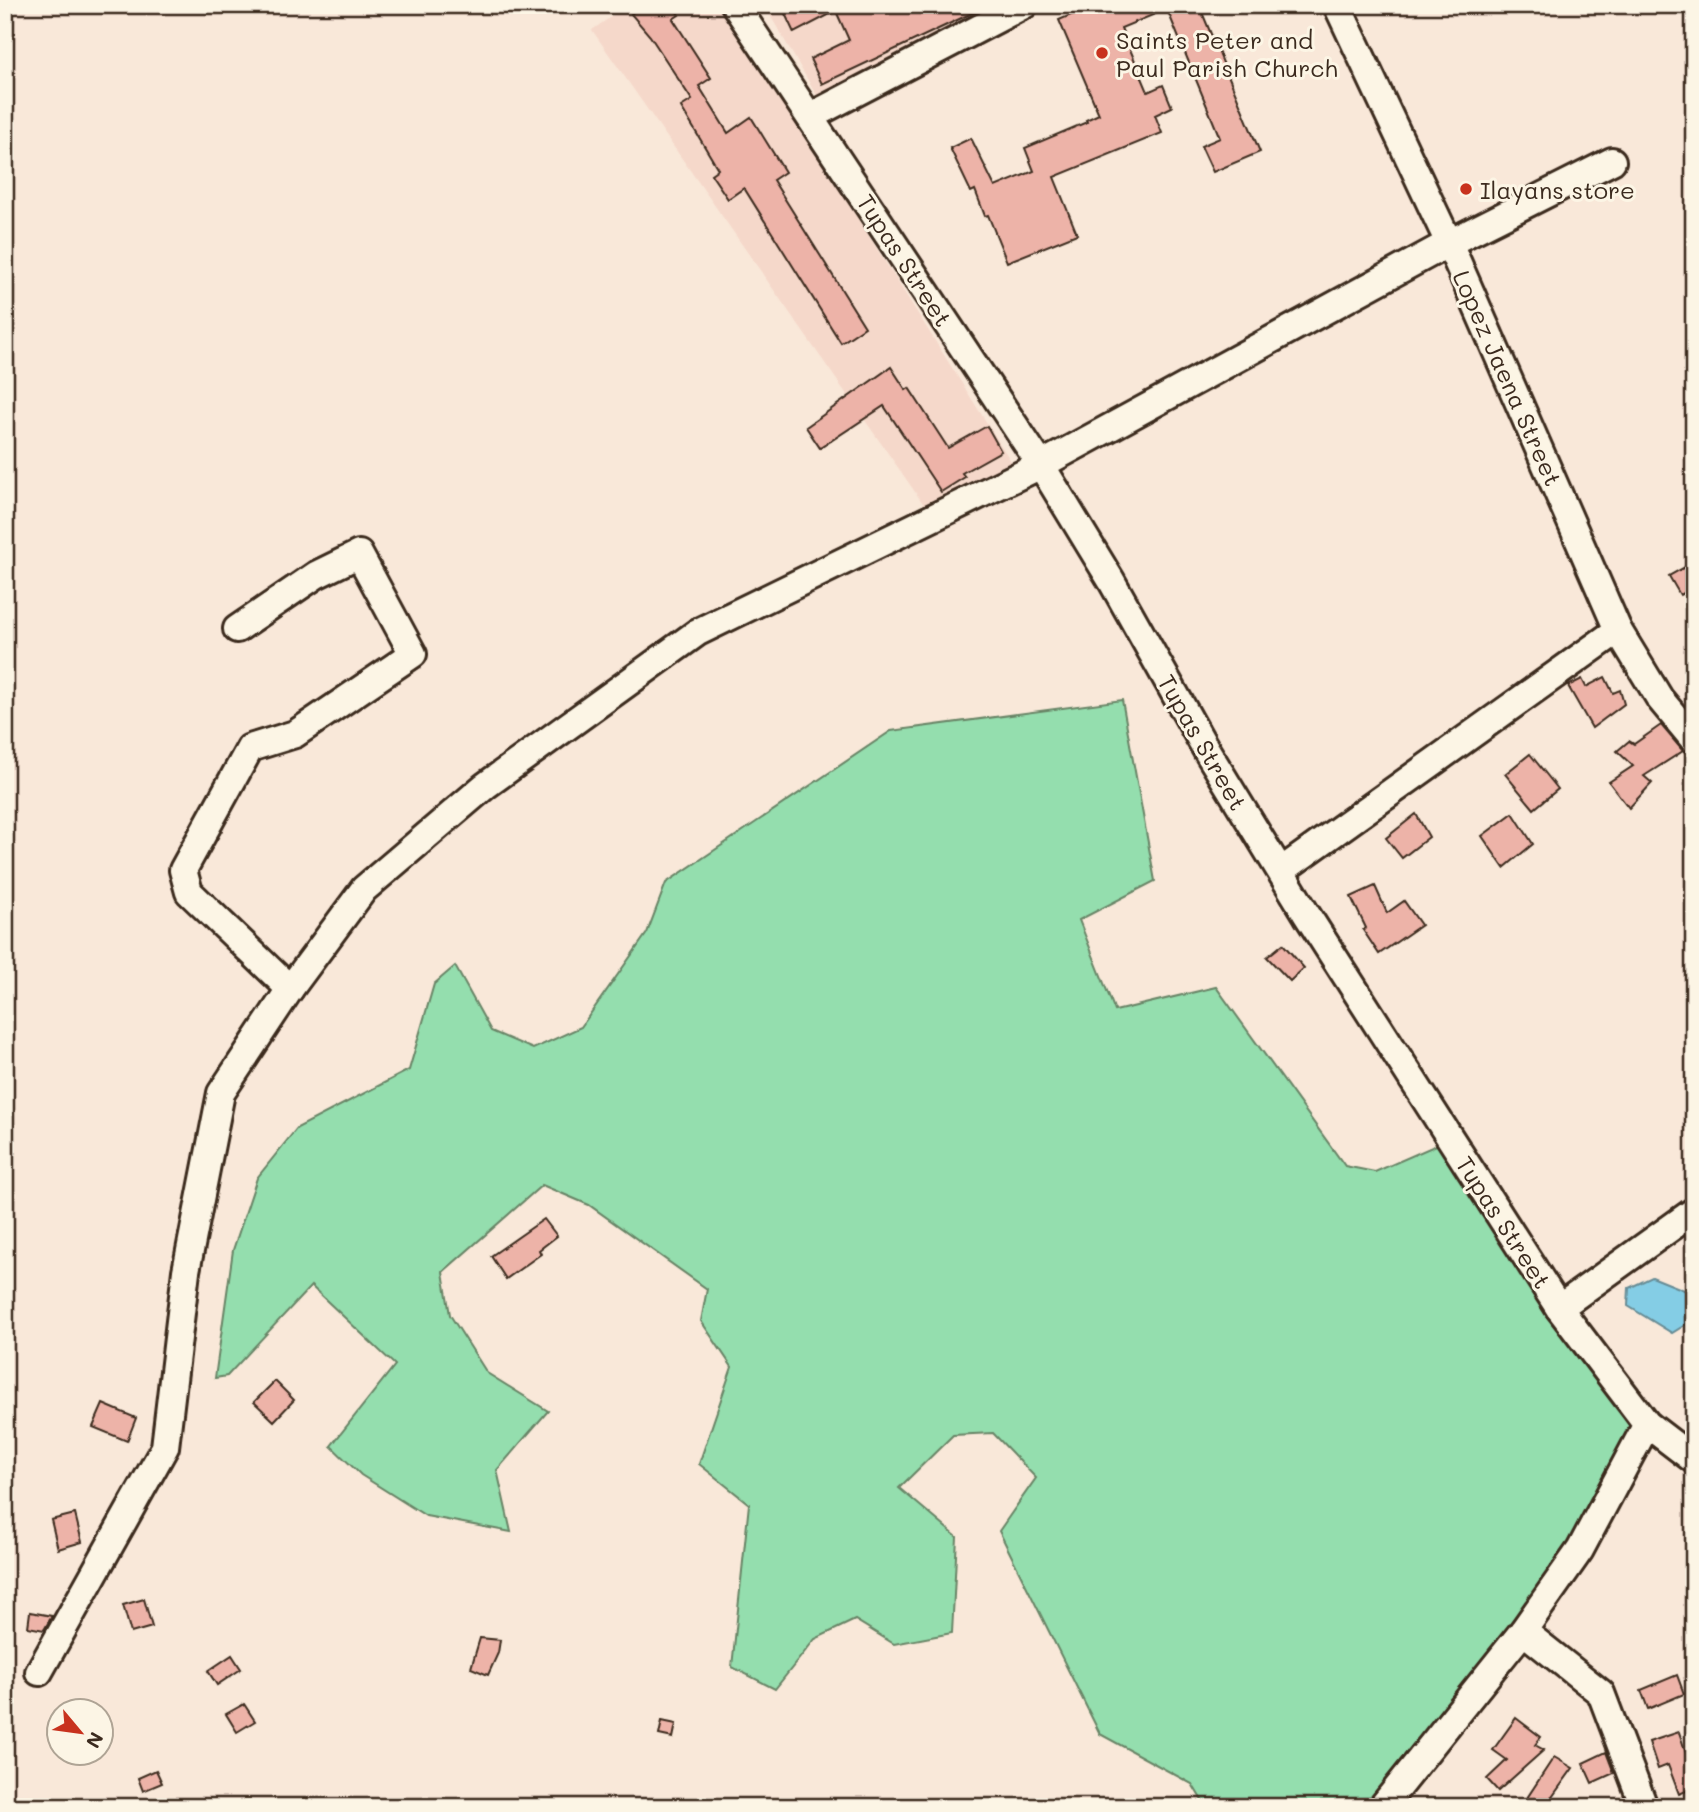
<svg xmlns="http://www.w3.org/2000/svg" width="1699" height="1812" viewBox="0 0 1699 1812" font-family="Mali,sans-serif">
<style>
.built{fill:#f5d8ca}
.green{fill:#94deae;stroke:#688466;stroke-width:2}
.water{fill:#84cde5;stroke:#678c95;stroke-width:2}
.building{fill:#edb3a8;stroke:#3b2a1e;stroke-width:2}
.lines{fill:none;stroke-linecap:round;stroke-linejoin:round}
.minor-casing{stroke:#3b2a1e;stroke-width:32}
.minor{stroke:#fcf5e5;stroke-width:26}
.poi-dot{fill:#c8321e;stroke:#fcf5e5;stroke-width:2.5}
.labels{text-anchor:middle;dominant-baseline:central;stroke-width:6;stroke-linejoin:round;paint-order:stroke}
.poi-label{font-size:24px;fill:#3b2a1e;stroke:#fcf5e5;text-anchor:start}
.street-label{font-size:24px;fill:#3b2a1e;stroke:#fcf5e5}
</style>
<rect width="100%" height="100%" fill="#f9e8d9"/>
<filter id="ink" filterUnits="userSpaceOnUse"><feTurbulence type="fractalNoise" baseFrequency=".0143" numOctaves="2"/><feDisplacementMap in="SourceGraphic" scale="14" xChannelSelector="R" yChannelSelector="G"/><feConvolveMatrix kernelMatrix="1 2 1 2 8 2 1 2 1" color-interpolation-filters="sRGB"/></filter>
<g filter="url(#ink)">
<g class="built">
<path d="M 628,5 L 723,5 L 1014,466 L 927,509 L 592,30 Z"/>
<path d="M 764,5 L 1003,5 L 819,99 Z"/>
</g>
<path class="green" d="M 1122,700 L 1155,881 L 1079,920 L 1115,1011 L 1216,987 L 1345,1166 L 1375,1172 L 1441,1143 L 1634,1433 L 1586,1540 L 1379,1807 L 1206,1807 L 1192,1784 L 1100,1734 L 999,1531 L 1036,1478 L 993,1433 L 953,1435 L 899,1488 L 957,1537 L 952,1633 L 894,1644 L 855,1620 L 815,1639 L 775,1689 L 732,1667 L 749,1504 L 699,1464 L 732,1367 L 701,1321 L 707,1289 L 589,1205 L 542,1185 L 443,1272 L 450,1315 L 487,1373 L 548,1411 L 497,1470 L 511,1532 L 426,1516 L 361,1475 L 331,1446 L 395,1365 L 311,1286 L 227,1376 L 215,1378 L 233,1250 L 257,1178 L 297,1128 L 409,1070 L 434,984 L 455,966 L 491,1031 L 533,1049 L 581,1027 L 647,933 L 666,883 L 891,731 Z"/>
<path class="water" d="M 1652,1277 L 1694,1294 L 1693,1320 L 1672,1333 L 1628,1306 L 1629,1288 Z"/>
<g class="building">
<path d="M 643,5 L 672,5 L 679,15 L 673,19 L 711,78 L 699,86 L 728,133 L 751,117 L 785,172 L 773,180 L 865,327 L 841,343 L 744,188 L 728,199 L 711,174 L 718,169 L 681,107 L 692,100 L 650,36 L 631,14 Z"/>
<path d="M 781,5 L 989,5 L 822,84 L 810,59 L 849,40 L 836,11 L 794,33 Z"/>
<path d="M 1094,5 L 1199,5 L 1260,152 L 1213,172 L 1201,146 L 1220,138 L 1167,9 L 1121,28 L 1148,92 L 1163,85 L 1172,107 L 1155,115 L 1162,133 L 1054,177 L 1077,234 L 1007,262 L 988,215 L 985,216 L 975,190 L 971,192 L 950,148 L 971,138 L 995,187 L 1034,171 L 1025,148 L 1087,122 L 1086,120 L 1099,114 L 1059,20 Z"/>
<path d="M 891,367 L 906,390 L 909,388 L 948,448 L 987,426 L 1001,451 L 962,473 L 965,477 L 941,492 L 884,406 L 820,448 L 806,427 Z"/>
<path d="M 1694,562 L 1694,587 L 1680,595 L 1669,576 Z"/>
<path d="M 1605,677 L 1613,693 L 1620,690 L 1624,704 L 1592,728 L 1568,686 L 1582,679 L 1586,687 Z"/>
<path d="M 1661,725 L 1683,751 L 1644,776 L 1652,783 L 1629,808 L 1609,782 L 1633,766 L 1617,751 L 1629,741 L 1634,744 Z"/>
<path d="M 1530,754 L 1558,789 L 1534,809 L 1505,774 Z"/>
<path d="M 1513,813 L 1533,844 L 1504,868 L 1482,836 Z"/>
<path d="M 1416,814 L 1429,837 L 1402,858 L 1386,838 Z"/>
<path d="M 1375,886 L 1387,913 L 1404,901 L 1421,925 L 1379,954 L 1363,930 L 1366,928 L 1351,897 Z"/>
<path d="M 1283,944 L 1304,968 L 1290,981 L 1267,957 Z"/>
<path d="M 544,1219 L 557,1236 L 539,1250 L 541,1254 L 506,1279 L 491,1256 Z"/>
<path d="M 275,1381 L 294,1400 L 274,1421 L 254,1402 Z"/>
<path d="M 103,1404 L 136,1418 L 127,1441 L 93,1427 Z"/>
<path d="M 75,1514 L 82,1542 L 58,1549 L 51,1520 Z"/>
<path d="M 144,1599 L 152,1627 L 131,1633 L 123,1605 Z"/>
<path d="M 30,1612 L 52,1616 L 44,1630 L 28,1627 Z"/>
<path d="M 480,1638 L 500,1640 L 498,1653 L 488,1675 L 471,1668 Z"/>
<path d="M 232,1655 L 241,1669 L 217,1685 L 208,1671 Z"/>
<path d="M 1677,1675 L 1684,1694 L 1648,1709 L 1641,1690 Z"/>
<path d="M 244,1704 L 255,1721 L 237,1732 L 226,1714 Z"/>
<path d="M 1516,1718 L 1541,1737 L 1535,1745 L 1544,1750 L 1498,1791 L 1487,1779 L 1507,1760 L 1493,1750 Z"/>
<path d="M 662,1721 L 676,1724 L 673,1738 L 659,1735 Z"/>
<path d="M 1679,1732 L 1690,1765 L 1694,1764 L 1694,1788 L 1679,1794 L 1668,1765 L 1658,1769 L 1649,1742 Z"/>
<path d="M 1606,1752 L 1614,1773 L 1592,1783 L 1583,1763 Z"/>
<path d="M 1554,1757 L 1573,1768 L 1545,1807 L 1534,1807 L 1525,1801 Z"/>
<path d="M 156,1770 L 162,1783 L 143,1791 L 138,1778 Z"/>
</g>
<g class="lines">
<g class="minor-casing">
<g id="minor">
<path d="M 735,5 L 1041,465 L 1111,580 L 1207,751 L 1307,915 L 1559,1308 L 1647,1424 L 1694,1460"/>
<path d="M 1337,5 L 1449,243 L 1618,630 L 1660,699 L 1694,740"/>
<path d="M 811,116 L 1024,5"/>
<path d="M 237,629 L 316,575 L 359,554 L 413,654 L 295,734 L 250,748 L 183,870 L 189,892 L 290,989"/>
<path d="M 1281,871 L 1618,630"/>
<path d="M 1559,1308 L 1694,1211"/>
<path d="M 1523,1631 L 1601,1693 L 1643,1804"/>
<path d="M 39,1672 L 165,1447 L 186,1271 L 221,1093 L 290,989 L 364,889 L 485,786 L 698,632 L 1041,465 L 1449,243 L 1612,161"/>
<path d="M 1382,1807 L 1523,1631 L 1580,1550 L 1647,1424"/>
</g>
</g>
<use href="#minor" class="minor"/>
</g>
</g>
<g class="poi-dot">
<circle cx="1102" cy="53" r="7"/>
<circle cx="1466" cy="189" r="7"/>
</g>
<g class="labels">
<g class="poi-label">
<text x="1116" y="39">Saints Peter and<tspan x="1116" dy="28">Paul Parish Church</tspan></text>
<text x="1480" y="189">Ilayans store</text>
</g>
<g class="street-label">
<text transform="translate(905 260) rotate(57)">Tupas Street</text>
<text transform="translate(1508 378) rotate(66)">Lopez Jaena Street</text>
<text transform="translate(1203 742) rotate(60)">Tupas Street</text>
<text transform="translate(1504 1222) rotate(57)">Tupas Street</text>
</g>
</g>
<rect width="1699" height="1812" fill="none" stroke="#fcf5e5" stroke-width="28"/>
<rect x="14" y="14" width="1671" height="1784" fill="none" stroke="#3b2a1e" stroke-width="2.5" filter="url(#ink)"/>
<g transform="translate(80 1732) rotate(119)"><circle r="33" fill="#fcf5e5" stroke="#afa495" stroke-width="2"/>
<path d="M0-5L12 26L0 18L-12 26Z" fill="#c8321e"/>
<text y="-10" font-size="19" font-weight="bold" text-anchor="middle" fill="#3b2a1e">N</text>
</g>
</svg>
